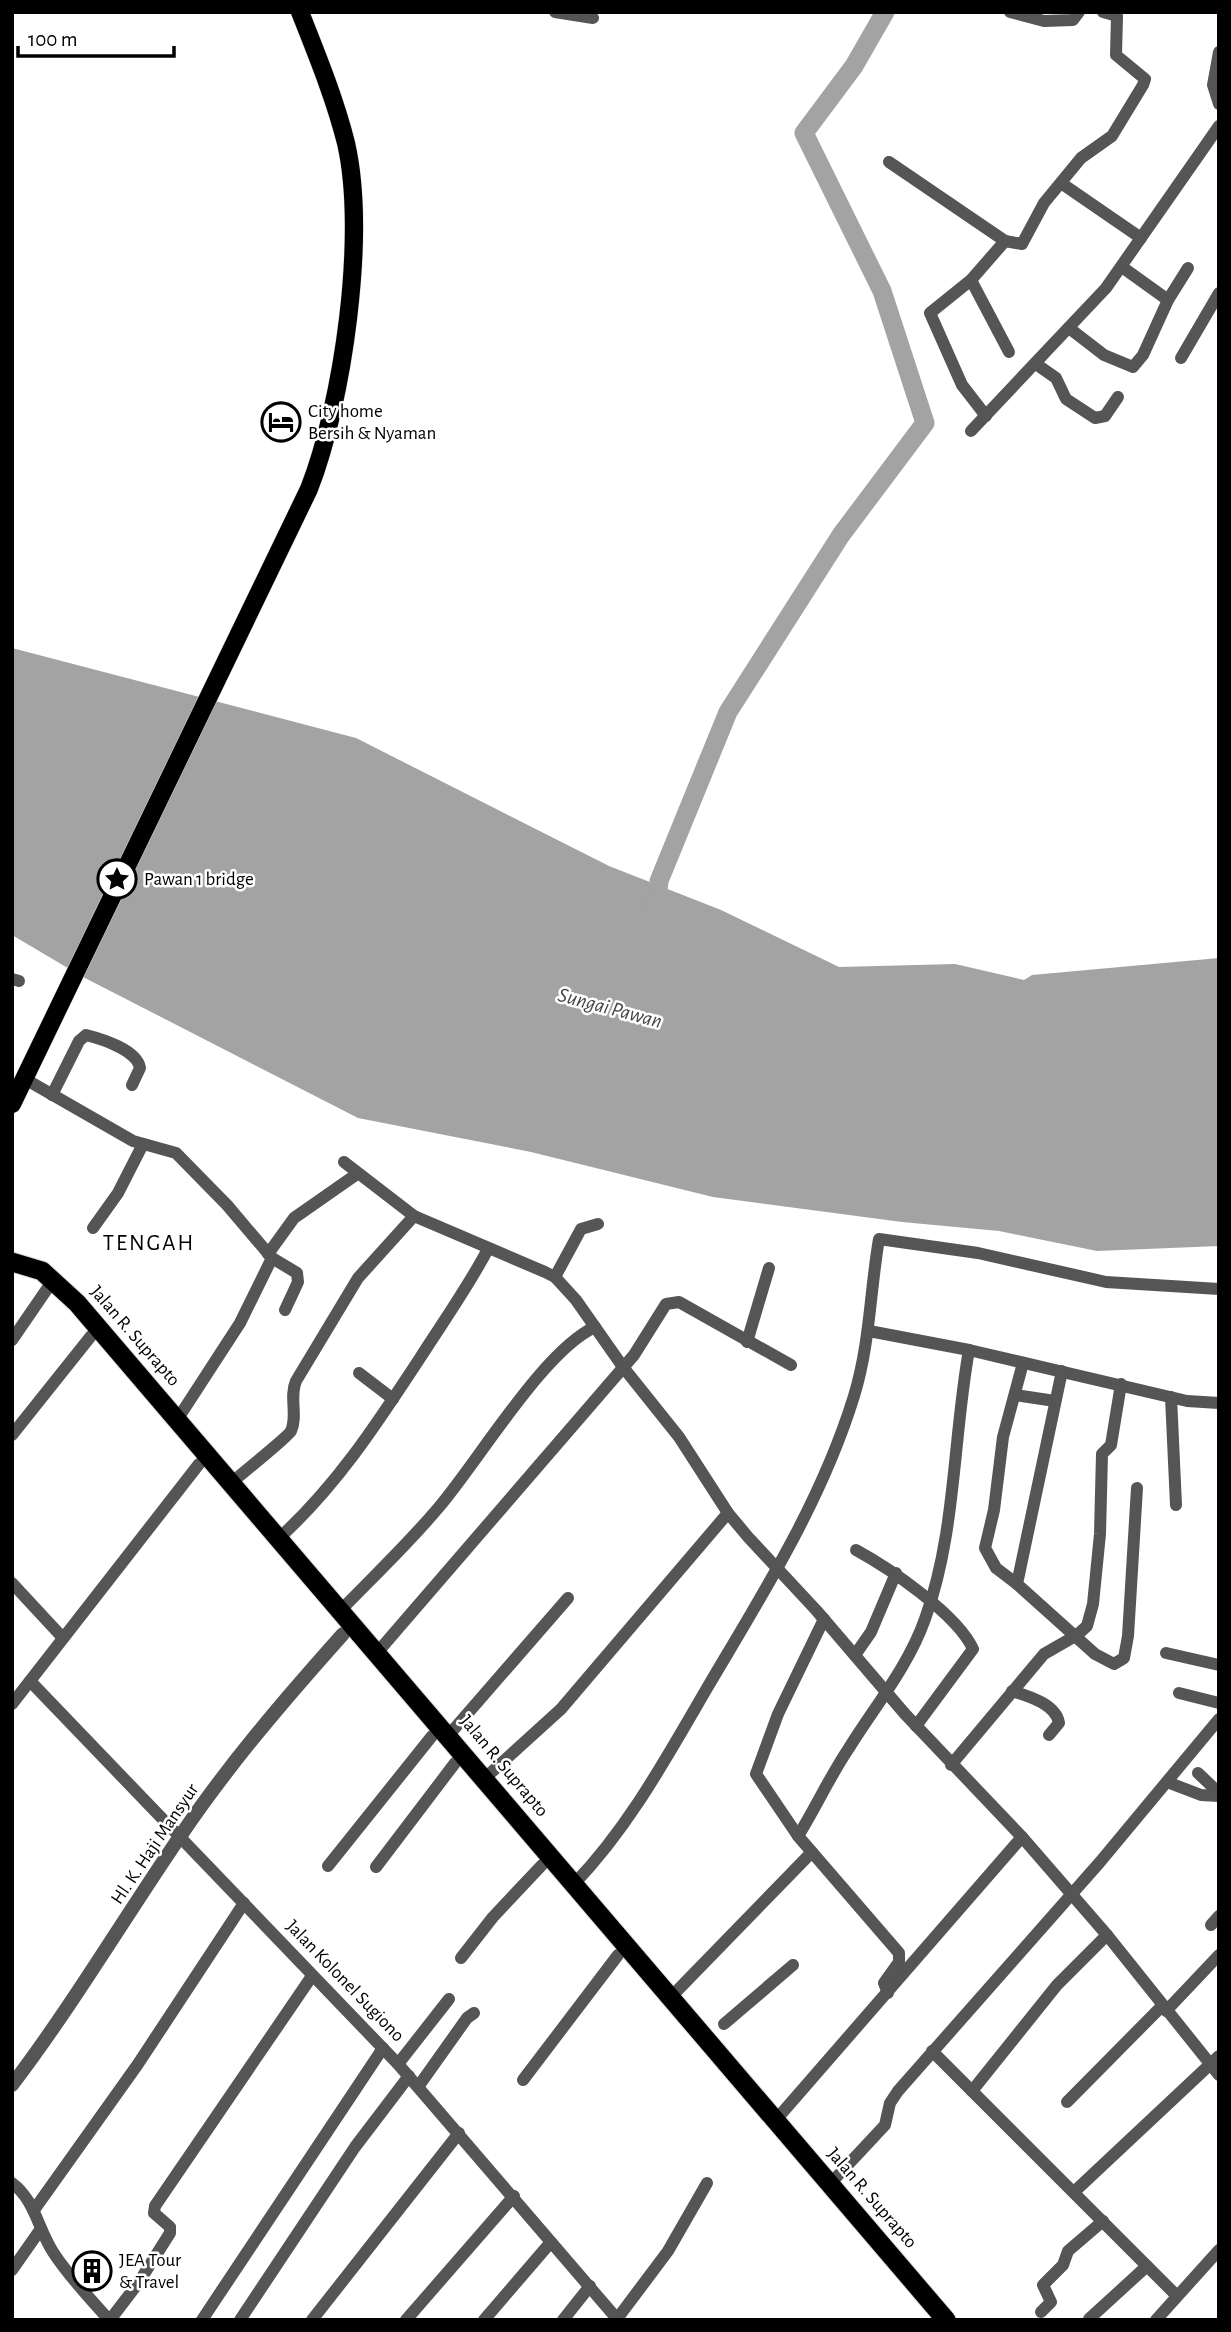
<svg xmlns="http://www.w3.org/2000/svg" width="1231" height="2332" viewBox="0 0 1231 2332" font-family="'Alegreya Sans',sans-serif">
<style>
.water{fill:#a3a3a3}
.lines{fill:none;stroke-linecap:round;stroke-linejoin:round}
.river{stroke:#a3a3a3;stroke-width:19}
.primary-casing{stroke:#dbdbdb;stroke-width:19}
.trunk-casing{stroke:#dbdbdb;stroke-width:21}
.minor{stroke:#555;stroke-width:12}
.tertiary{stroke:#555;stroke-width:14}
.primary{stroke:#000;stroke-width:18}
.trunk{stroke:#000;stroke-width:19}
.labels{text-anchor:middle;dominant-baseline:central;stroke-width:5;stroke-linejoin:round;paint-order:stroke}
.poi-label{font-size:19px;fill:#000;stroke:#fff;text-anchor:start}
.street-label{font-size:19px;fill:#000;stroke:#fff}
.water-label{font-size:21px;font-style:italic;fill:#444;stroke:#fff}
.quarter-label{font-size:23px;letter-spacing:2px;fill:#000;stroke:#fff}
</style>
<rect width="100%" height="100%" fill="#fff"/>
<path class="water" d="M 12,648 L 356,738 L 609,866 L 721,910 L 839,967 L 955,964 L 1024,980 L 1032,975 L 1219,958 L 1219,1246 L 1097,1251 L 999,1231 L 902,1222 L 713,1197 L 531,1152 L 358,1118 L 83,977 L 12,935 Z"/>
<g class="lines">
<path class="river" d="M 656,912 L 659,881 L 728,712 L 841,535 L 925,423 L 882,291 L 804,133 L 854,66 L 885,12"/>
<g class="primary-casing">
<path id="primary" d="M 12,1104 L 309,489 C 343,402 367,235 346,143 C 335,99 317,55 300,12"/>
</g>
<g class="trunk-casing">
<path id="trunk" d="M 12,1262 L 42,1271 L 77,1303 L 946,2320"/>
</g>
<g class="minor">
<path d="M 555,12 L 593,18"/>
<path d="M 1010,12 L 1044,21 L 1073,20 L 1079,12"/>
<path d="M 1219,52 L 1213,85 L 1219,104"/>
<path d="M 889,162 L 1005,241"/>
<path d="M 1061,183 L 1141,238"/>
<path d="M 1122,267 L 1168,300"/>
<path d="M 971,280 L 1009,352"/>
<path d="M 1069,328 L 1104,355 L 1133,367 L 1143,355 L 1168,300 L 1188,268"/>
<path d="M 1181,358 L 1219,293"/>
<path d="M 1036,364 L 1056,378 L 1066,399 L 1095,418 L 1105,416 L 1118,397"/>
<path d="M 986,416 L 962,385 L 930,313 L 971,280 L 1005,241 L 1022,244 L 1044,203 L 1081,158 L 1112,136 L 1143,85 L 1145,79 L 1116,55 L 1117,16 L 1103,12"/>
<path d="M 971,431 L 1106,288 L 1219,126"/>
<path d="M 12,979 L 19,981"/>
<path d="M 25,1079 L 133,1141 L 176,1153 L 227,1205 L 272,1258 L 297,1273 L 298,1282 L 285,1310"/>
<path d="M 52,1095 L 79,1041 L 86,1035 C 102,1039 137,1050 140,1068 L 132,1085"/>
<path d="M 344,1162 L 414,1216 L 545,1272 L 555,1277 L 576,1300 L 623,1367 L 679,1437 L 728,1513 L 748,1537 L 816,1610 L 905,1714 L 1022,1837 L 1107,1935 L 1219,2075"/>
<path d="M 93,1228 L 118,1193 L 143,1144"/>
<path d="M 268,1254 L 294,1218 L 357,1174"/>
<path d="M 555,1277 L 581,1229 L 598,1224"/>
<path d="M 869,1331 L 969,1350 L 1187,1401 L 1219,1403"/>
<path d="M 12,1340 L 47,1289"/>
<path d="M 747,1342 L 769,1268"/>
<path d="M 1062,1371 L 1017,1584 L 1095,1654 L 1114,1664 L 1124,1658 L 1128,1636 L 1137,1488"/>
<path d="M 359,1373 L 393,1399"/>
<path d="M 1015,1395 L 1055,1401"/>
<path d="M 1171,1397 L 1176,1505"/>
<path d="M 177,1420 L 240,1323 L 272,1258"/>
<path d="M 12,1435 L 91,1336"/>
<path d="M 231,1483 C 240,1475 288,1437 291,1431 C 298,1416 289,1397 296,1381 L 358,1278 L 414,1216"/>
<path d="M 278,1539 C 336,1487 378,1422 420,1358 C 443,1322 468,1287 488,1249"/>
<path d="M 856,1550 C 889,1568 957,1614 973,1649 L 916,1726"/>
<path d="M 12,1583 L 63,1638"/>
<path d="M 1017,1584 L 996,1568 L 985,1548 L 994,1510 L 1003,1437 L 1023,1363"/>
<path d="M 340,1611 C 373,1577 409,1543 439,1507 C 479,1460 544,1350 595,1327"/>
<path d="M 1166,1653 L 1219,1665"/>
<path d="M 376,1654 L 634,1355 L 666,1304 L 679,1302 L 791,1365"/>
<path d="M 855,1655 L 871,1632 L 896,1573"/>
<path d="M 30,1681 L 398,2064 L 618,2320"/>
<path d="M 1012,1691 C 1028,1696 1056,1704 1059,1723 L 1049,1735"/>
<path d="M 1179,1693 L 1219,1703"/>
<path d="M 12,1704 L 199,1464"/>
<path d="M 448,1736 L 568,1598"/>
<path d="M 951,1765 L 1044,1654 L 1077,1635 L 1087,1626 L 1093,1604 L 1100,1534 L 1102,1454 L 1111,1445 L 1121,1384"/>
<path d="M 1198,1773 L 1219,1793"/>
<path d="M 484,1779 L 561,1709 L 728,1513"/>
<path d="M 1167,1782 L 1201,1795 L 1219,1796"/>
<path d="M 798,1836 L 756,1774 L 778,1714 L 824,1619"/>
<path d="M 328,1866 L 432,1736"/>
<path d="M 376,1867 L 455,1763"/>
<path d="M 574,1884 C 630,1826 669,1753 710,1683 C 765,1590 822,1500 854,1396 C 870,1344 870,1291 879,1239 L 978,1253 L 1106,1282 L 1219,1289"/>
<path d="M 1211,1925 L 1219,1916"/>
<path d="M 461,1958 L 493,1917 L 542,1865"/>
<path d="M 888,1993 L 884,1983 L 899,1962 L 899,1953 L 798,1836 C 816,1807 830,1776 849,1748 C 875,1706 908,1667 925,1619 C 956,1534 953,1438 969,1350"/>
<path d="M 670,1998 L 812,1852"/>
<path d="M 1166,2011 L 1219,1955"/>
<path d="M 724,2024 L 793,1965"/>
<path d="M 932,2051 L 1176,2295"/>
<path d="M 398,2064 L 449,1999"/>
<path d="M 523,2080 L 618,1955"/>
<path d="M 418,2087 L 467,2018 L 474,2013"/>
<path d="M 972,2091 L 1057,1985 L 1107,1935"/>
<path d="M 1067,2102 L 1162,2006"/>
<path d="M 775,2121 L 1022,1837"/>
<path d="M 12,2183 C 35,2200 38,2229 53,2252 C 69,2277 90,2298 109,2320"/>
<path d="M 830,2184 L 885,2125 L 890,2103 L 898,2091 L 1100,1862 L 1219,1719"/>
<path d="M 1074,2192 L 1219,2056"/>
<path d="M 34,2210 L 138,2064 L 244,1903"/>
<path d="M 12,2270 L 40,2230"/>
<path d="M 1041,2312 L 1051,2302 L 1043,2285 L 1063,2265 L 1068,2251 L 1103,2221"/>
<path d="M 617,2319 L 668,2251 L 707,2183"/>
<path d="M 1089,2319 L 1147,2266"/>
<path d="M 110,2320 L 139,2282 L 170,2233 L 170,2227 L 154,2213 L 155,2206 L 312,1976"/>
<path d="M 202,2320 L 383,2048"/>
<path d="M 240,2320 L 355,2147 L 409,2076"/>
<path d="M 312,2320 L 459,2133"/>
<path d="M 406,2320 L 514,2196"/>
<path d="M 484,2320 L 551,2242"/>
<path d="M 563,2320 L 590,2286"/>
<path d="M 1156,2320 L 1219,2250"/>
</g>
<path class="tertiary" d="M 12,2085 C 72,2006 123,1920 179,1838 C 228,1765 285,1699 343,1634"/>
<use href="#primary" class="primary"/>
<use href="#trunk" class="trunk"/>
</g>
<defs>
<g id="hotel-ring" transform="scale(2.0125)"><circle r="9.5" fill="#fff" stroke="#000" stroke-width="1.5"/><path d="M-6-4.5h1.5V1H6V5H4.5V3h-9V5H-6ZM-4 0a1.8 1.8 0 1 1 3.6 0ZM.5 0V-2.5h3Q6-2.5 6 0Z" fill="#000"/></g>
<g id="sight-ring" transform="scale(2.0125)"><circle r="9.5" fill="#fff" stroke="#000" stroke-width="1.5"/><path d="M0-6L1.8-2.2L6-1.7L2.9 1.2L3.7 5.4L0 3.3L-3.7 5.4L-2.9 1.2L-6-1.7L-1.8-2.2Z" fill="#000"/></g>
<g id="building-ring" transform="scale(2.0125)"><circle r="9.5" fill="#fff" stroke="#000" stroke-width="1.5"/><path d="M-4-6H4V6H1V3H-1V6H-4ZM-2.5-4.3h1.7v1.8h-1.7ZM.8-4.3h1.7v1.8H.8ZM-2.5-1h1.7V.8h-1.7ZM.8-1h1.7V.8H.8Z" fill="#000"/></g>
</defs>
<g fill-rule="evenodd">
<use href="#hotel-ring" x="281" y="422"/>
<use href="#sight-ring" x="117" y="879"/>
<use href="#building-ring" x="92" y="2271"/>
</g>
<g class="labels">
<g class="poi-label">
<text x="308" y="411">City home<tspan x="308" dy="22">Bersih &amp; Nyaman</tspan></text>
<text x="144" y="879">Pawan 1 bridge</text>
<text x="119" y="2260">JEA Tour<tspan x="119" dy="22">&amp; Travel</tspan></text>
</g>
<g class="street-label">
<text transform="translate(135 1336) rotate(49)">Jalan R. Suprapto</text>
<text transform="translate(504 1766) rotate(50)">Jalan R. Suprapto</text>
<text transform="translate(155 1844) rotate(-56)">Hl. K. Haji Mansyur</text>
<text transform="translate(345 1981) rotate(46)">Jalan Kolonel Sugiono</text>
<text transform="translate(872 2198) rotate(49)">Jalan R. Suprapto</text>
</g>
<g class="water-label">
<text transform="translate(610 1008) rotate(15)">Sungai Pawan</text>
</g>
<g class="quarter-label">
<text x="149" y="1243">TENGAH</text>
</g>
</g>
<rect width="1231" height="2332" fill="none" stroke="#000000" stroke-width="28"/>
<path d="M18 46v10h156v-10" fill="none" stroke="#000000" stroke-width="3.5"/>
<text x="28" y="46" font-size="21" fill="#000000" stroke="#ffffff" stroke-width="5" paint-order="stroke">100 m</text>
</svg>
